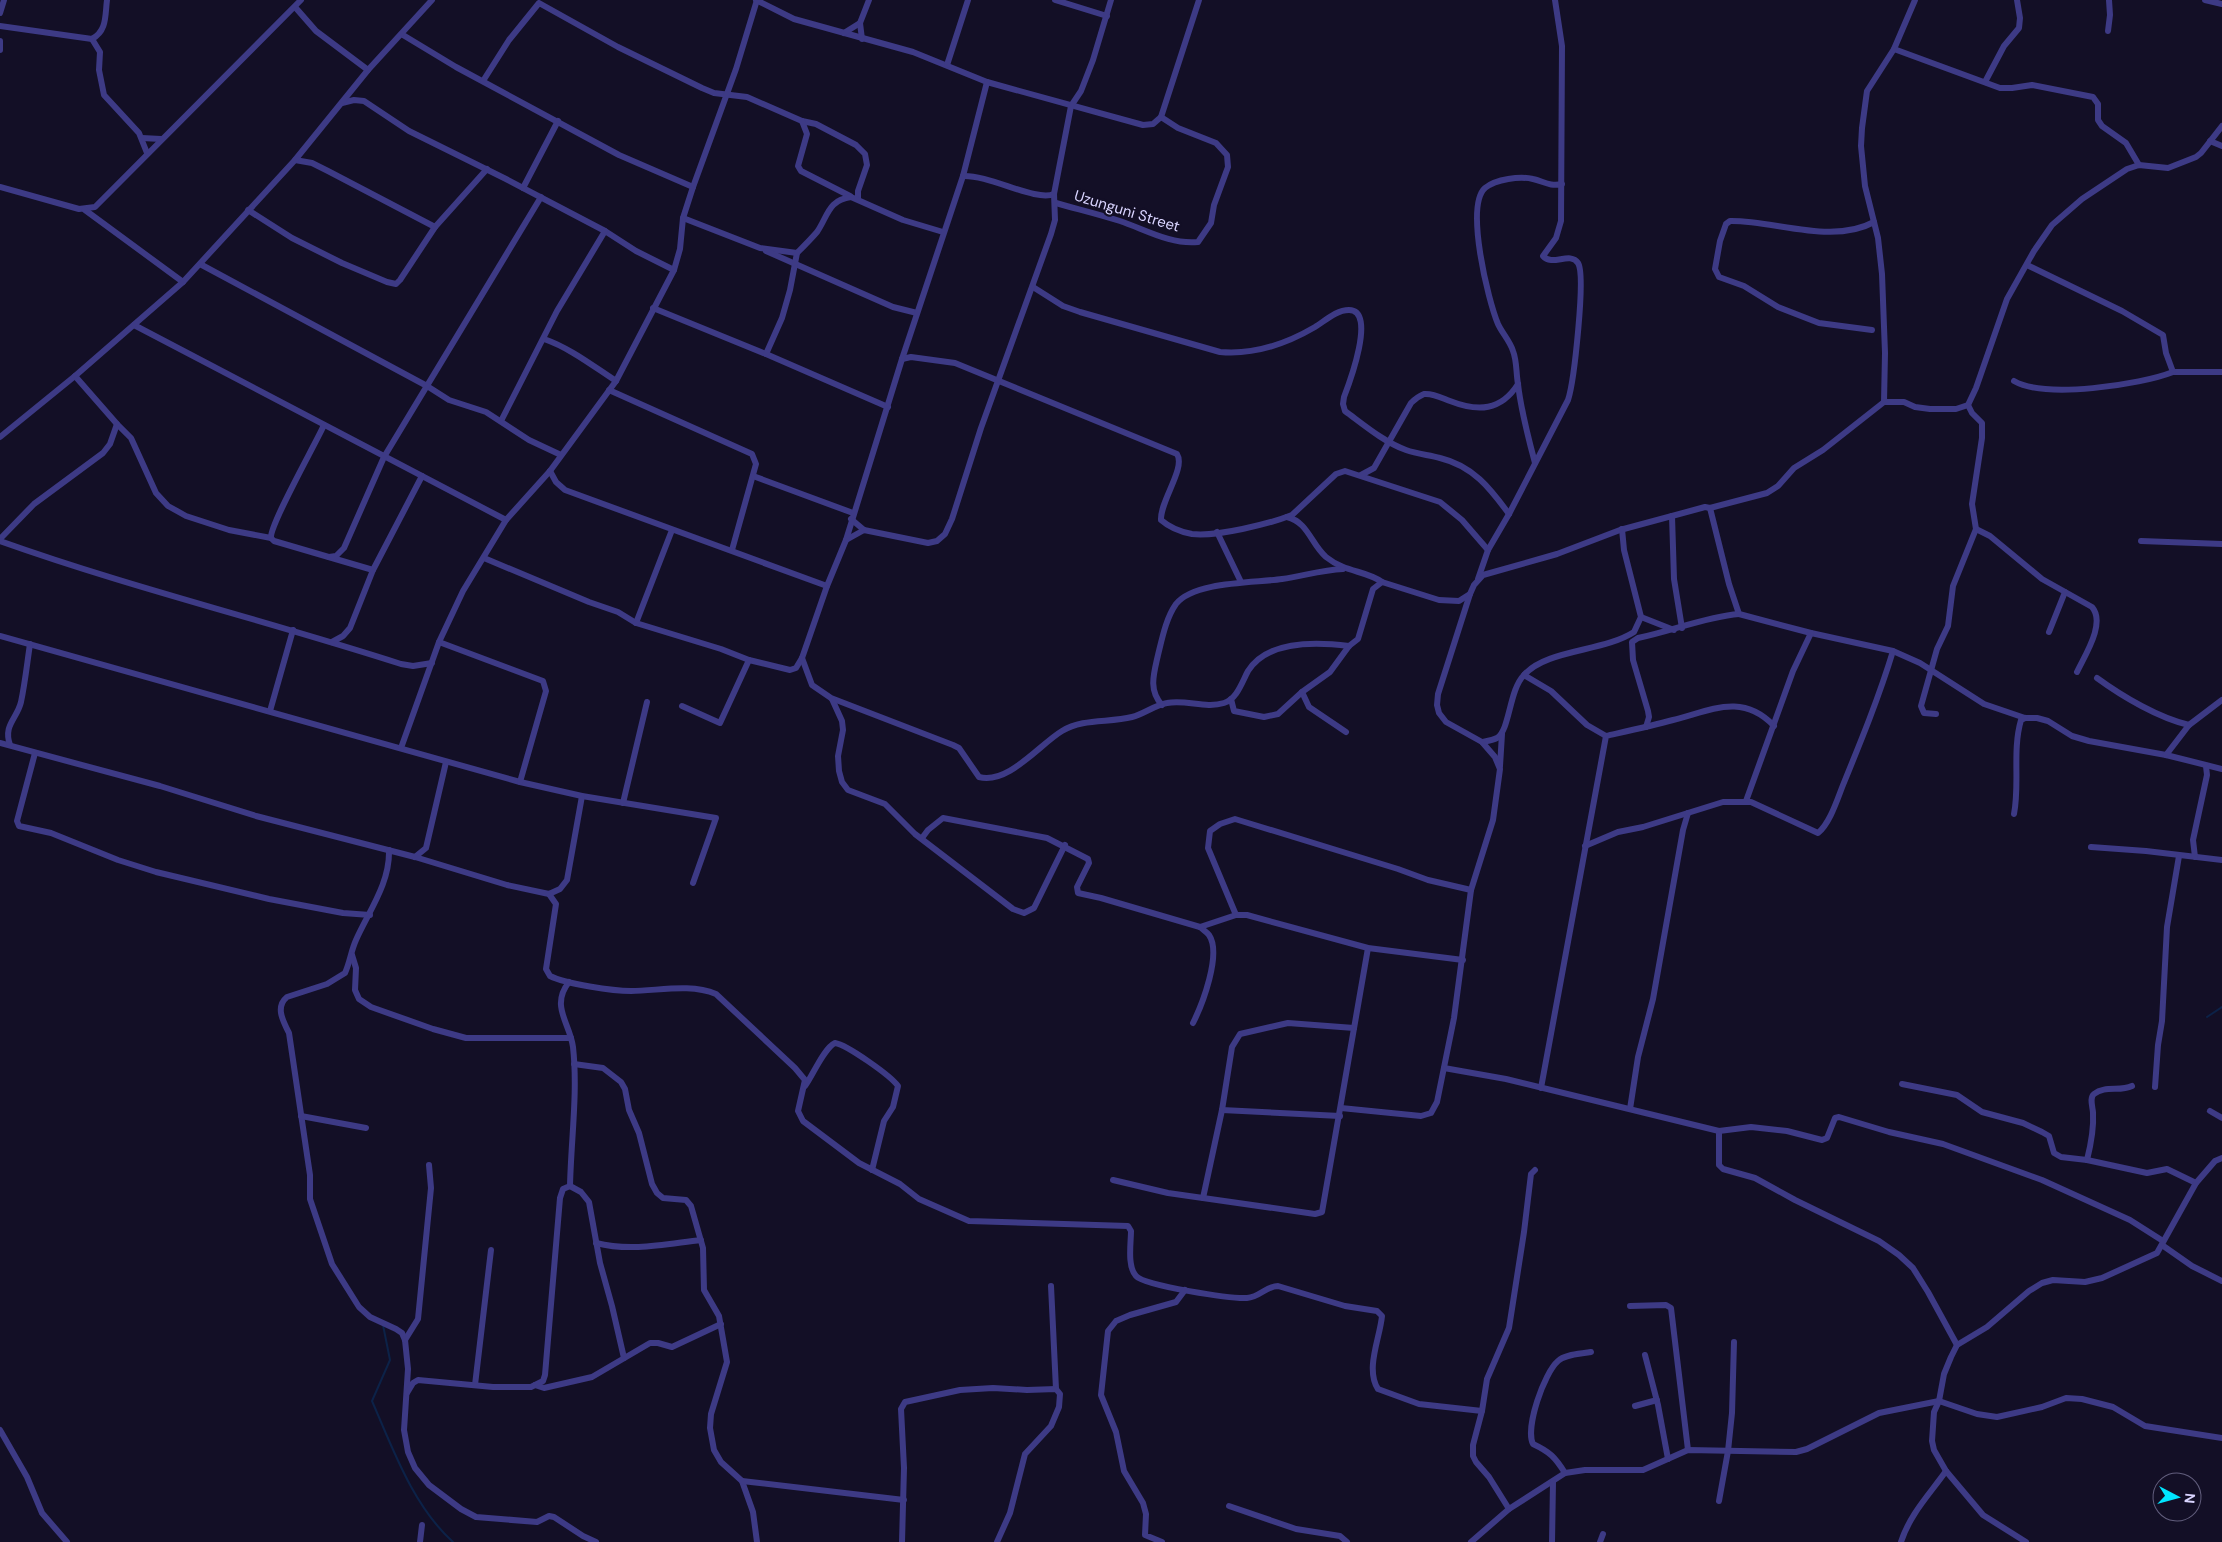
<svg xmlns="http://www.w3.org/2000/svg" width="2222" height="1542" viewBox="0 0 2222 1542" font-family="'DM Sans',sans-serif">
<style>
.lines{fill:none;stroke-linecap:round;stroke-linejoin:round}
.stream{stroke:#0c2248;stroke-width:2}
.street{stroke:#3d3a85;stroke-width:6}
.labels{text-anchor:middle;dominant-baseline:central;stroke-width:4.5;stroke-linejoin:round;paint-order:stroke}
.street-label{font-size:15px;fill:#d9d4ff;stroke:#130f26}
</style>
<rect width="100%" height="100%" fill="#130f26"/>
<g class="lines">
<g class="stream">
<path d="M 2207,1017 L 2222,1007"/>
<path d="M 383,1325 L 390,1360 L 372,1401 C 393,1449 413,1506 453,1542"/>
</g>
<g class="street">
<path d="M 756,0 L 794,19 L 913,52 L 987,82 L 1143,125 L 1153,124 L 1161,117 L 1199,0"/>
<path d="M 1055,0 L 1107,16"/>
<path d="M 2205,0 L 2222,4"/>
<path d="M 295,7 L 316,31 L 368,70"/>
<path d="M 0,13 L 4,0"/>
<path d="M 0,26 L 92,39 C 107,31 105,16 107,0"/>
<path d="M 2108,31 L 2110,15 L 2109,0"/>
<path d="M 844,33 L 860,23"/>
<path d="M 403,35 L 456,67 L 619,155 L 693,187"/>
<path d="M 92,39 L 100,52 L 99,70 L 104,95 L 139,133 L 147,153"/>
<path d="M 862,39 L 860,23 L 869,0"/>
<path d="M 0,41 L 0,50"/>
<path d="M 1894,49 L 2000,88 L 2012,88 L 2032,85 L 2093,97 L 2098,104 L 2098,120 L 2102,126 L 2126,143 L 2139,165"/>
<path d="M 947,65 L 968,0"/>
<path d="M 483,81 L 509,40 L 539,3 L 618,47 L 702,88 L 714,93 L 747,97 L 802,121 L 816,124 L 856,145 L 865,154 L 867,165 L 858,191 L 858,199"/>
<path d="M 1985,82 L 2004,46 L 2019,28 L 2020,18 L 2017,0"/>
<path d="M 342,103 L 354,100 L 364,101 L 409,131 L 506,179 L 605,231 L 636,251 L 674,270"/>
<path d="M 802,121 L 807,134 L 798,166 L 801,171 L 850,196"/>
<path d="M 142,138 L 161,139"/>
<path d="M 2210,141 L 2222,146"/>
<path d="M 295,160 L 312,163 L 328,171 L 435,227"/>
<path d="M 963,176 C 990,175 1036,202 1054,194"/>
<path d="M 0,187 L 79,209 L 95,207 L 301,0"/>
<path d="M 523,188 L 558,121"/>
<path d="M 1056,203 C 1077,209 1098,214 1120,221 C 1144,229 1171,245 1198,242 L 1211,223 L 1214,205 L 1228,167 L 1227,155 L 1216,143 L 1178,128 L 1161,117"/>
<path d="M 85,210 L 183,282"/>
<path d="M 248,210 L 292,238 L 342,263 L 387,282 L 396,284 L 400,280 L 435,227 L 487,169"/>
<path d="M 683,218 L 760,248 L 797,253 C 804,246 811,239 817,232 C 828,216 828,200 851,197 L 903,220 L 943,232"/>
<path d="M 766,251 L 893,307 L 917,313"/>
<path d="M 200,264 L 427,386 L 449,400 L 486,412 L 529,440 L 561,455"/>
<path d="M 2027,265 L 2122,311 L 2163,335 L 2166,353 L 2173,372 L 2222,372"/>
<path d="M 1033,287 L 1063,306 L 1080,312 L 1220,352 C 1254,355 1286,344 1315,327 C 1325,321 1336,310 1349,310 C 1377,310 1349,384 1344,397 L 1343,404 L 1345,411 C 1364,425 1384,442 1406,450 C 1417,454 1429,455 1440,458 C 1473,466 1490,488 1509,514"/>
<path d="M 653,308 L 766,354 L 888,407"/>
<path d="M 134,325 L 506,520"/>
<path d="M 1872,330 L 1819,323 L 1778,307 L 1744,286 L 1719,277 L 1715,269 L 1720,241 L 1726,224 L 1730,221 C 1774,220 1832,245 1874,222"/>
<path d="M 544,339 C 570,348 593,366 616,381"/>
<path d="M 766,354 L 782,318 L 790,290 L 797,253"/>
<path d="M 902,359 L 911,357 L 955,363 L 1177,454 C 1186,468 1160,501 1161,520 C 1169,527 1181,532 1192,534 C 1216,537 1269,524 1292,515 L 1336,474 L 1345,471 L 1440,502 L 1462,520 L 1488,550"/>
<path d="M 75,376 L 117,424 L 131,438 L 156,493 L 168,506 L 186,516 L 229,530 L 271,538"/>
<path d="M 2014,381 C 2045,399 2140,385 2173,372"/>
<path d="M 609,390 L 752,454 L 756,464 L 732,550"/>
<path d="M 1884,402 L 1885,353 L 1882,274 L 1878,238 L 1865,186 L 1861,146 L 1862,128 L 1867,91 L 1894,49 L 1915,0"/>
<path d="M 501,421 L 557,311 L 605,231"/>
<path d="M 324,425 C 316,443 269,526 271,538 L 274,541 L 373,570"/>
<path d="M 0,437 L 75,376 L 183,282 L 295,160 L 368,70 L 432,0"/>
<path d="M 1535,463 C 1528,437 1521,411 1518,384 C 1516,373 1517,361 1513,351 C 1510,341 1502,333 1498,324 C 1488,300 1465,206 1485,188 C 1496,179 1520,176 1533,179 C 1543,181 1550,187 1562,184"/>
<path d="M 550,471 L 556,482 L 565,490 L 827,586"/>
<path d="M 1361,475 L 1374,468 L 1411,403 C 1415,399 1419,396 1424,394 C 1433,393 1442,398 1450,401 C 1478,412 1501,411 1518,384"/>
<path d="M 753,476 L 853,513"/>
<path d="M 1710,508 L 1729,584 L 1739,614 L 1811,633 L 1893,651 L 1920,663 L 1984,704 L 2025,718 L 2037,718 L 2048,721 L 2072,736 L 2089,741 L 2166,755 L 2222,769"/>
<path d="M 1672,516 L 1674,579 L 1682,628"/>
<path d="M 1287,517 C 1308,522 1311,544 1326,557 C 1346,573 1365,570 1382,582"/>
<path d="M 851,519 L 864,530"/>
<path d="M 1976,529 L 1990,536 L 2042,579 L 2092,607 C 2106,623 2085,655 2077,672"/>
<path d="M 1217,532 L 1241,582"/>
<path d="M 0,539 L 34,504 L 103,453 L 110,444 L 117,424"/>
<path d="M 846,540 L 864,530 L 928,543 L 937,541 L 945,534 L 952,519 L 981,428 L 1051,234 L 1055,220 L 1054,194 L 1071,106 L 1081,91 L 1093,60 L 1111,0"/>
<path d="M 0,541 C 132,588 268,621 401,664 L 413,666 L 432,663"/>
<path d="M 2141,541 L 2222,544"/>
<path d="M 329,557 L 336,556 L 344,548 L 384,457 L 541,197"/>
<path d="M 484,558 L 589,602 L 618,612 L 636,623 L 721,649 L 749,660 L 790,670 L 796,668 L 802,658 L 827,586 L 846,540 L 902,359 L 963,176 L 987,82"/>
<path d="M 1478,579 L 1488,550 L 1509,514 L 1568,400 C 1574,382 1586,275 1578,263 C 1570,251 1552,267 1543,256 L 1556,238 L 1561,221 L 1562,46 L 1555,0"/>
<path d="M 1641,617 L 1674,630"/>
<path d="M 636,623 L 672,530"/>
<path d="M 2049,632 L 2065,592"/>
<path d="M 0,636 L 520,782 L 582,796 L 716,818 L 693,883"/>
<path d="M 332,642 L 343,636 L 350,628 L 373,570 L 422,476"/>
<path d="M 439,642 L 543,681 L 546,691 L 520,782"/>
<path d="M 802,658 L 812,685 L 831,698 L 953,745 L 959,748 L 979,777 C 1008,785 1040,744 1062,731 C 1083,718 1109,723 1132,717 C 1144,714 1155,705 1167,703 C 1186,699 1205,709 1224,703 C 1237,699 1242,682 1248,671 C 1268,639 1318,642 1349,646"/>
<path d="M 1524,675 L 1551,691 L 1587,725 L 1606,736"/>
<path d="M 2097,678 C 2123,697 2159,718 2189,725"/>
<path d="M 1302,692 L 1309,707 L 1346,732"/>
<path d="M 832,699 L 842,721 L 843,730 L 838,756 L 839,771 L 842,782 L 848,790 L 885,804 L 915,834 L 1013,909 L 1024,913 L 1034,908 L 1065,845"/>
<path d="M 1231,699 L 1234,711 L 1264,717 L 1278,714 L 1302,692 L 1330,672 L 1349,646 L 1358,639 L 1373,589 L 1382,582 L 1439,600 L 1459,601 L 1470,594 L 1474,585 L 1483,575 L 1557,554 L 1620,530 L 1705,507 L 1710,508 L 1767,493 L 1778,486 L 1794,468 L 1823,450 L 1884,402 L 1904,402 L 1915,407 L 1930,409 L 1956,409 L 1968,405 L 1976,388 L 2007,299 L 2034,251 L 2052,225 L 2082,199 L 2127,169 L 2139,165 L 2168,168 L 2196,157 L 2201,153 L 2222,126"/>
<path d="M 1162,705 C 1148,690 1154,673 1158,655 C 1162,639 1166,618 1176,604 C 1194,581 1256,583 1282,579 C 1303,576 1322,570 1343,569"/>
<path d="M 682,706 L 720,723 L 749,660"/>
<path d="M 270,711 L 293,630"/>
<path d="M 1936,714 L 1924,713 L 1921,706 L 1937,649 L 1948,626 L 1953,586 L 1976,529 L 1972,504 L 1982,438 L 1982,423 L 1972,413 L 1968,405"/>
<path d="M 1646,727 L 1649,717 L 1648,711 L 1633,660 L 1632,642 L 1638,638 C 1672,631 1705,617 1739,614"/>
<path d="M 1482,742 C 1487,741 1493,740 1497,738 C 1510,730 1509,690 1524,675 C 1547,649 1603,652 1634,632 L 1641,617 L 1624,550 L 1622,529"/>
<path d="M 0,743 L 160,786 L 256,816 L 415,857 L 507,885 L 549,894 L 560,889 L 567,880 L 582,796"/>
<path d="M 10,745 C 3,725 17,719 21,702 C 25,683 27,664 30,644"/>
<path d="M 401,748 L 439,642 L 463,591 L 506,520 L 550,471 L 616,381 L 674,270 L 680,249 L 683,218 L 693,187 L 736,69 L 757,0"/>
<path d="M 35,753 L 17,821 L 19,826 L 51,833 L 118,860 L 156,872 L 269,899 L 343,913 L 370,915"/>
<path d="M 2166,755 L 2189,725 L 2222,700"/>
<path d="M 1500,766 L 1502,734"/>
<path d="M 1746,801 L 1793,671 L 1811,633"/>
<path d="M 623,803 L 647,702"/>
<path d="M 2014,814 C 2020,783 2012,751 2021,720 L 2025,718"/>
<path d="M 922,838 L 928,830 L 943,818 L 1047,838 L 1088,859 L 1089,863 L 1077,887 L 1078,893 L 1101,898 L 1200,927 C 1203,930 1207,932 1209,935 C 1222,954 1202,1005 1193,1023"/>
<path d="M 1585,846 L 1618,832 L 1643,827 L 1723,802 L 1751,802 L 1818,833 C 1830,823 1837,800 1843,785 C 1861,741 1879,697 1893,651"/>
<path d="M 2091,847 L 2146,851 L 2222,860"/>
<path d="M 389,850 C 390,883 369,911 356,940 C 351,951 350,962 345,973 L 327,984 L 287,997 C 275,1007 283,1021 289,1033 L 310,1175 L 310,1199 L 332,1264 L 359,1307 L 370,1317 L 396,1329 L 402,1333 L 405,1340 L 408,1369 L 404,1430 L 408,1452 L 415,1468 L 429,1485 L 461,1509 L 476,1517 L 537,1522 L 549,1516 L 554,1517 L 583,1536 L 596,1542"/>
<path d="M 415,857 L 426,848 L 446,762"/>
<path d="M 2195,857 L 2193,840 L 2207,775 L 2206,766"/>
<path d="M 549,894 L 556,904 L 546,969 L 550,976 C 566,984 613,991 631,991 C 658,991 690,983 716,994 L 795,1068 L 805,1080 L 798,1111 L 803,1121 L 859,1163 L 900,1184 L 919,1199 L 969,1221 L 1128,1226 L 1131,1231 C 1131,1243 1127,1266 1136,1276 C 1145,1286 1232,1299 1247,1298 C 1260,1297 1266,1286 1278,1286 L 1345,1306 L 1377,1311 L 1382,1316 C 1380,1338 1365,1369 1378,1389 L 1419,1404 L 1482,1411"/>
<path d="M 1236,915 L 1208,848 L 1210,831 L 1220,824 L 1235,819 L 1398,869 L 1428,880 L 1471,890"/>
<path d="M 1200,927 L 1236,915 L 1247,915 L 1368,948 L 1463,960"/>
<path d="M 352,955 L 356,968 L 355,990 L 359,999 L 371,1007 L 433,1029 L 466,1038 L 571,1038"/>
<path d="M 574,1064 L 603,1068 L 621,1082 L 625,1089 L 629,1110 L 639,1133 L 652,1184 L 657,1193 L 663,1198 L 686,1200 L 691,1206 L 703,1248 L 704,1290 L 719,1316 L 727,1362 L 711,1414 L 710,1428 L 714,1450 L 721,1462 L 742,1481 L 753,1512 L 757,1542"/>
<path d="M 1444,1068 L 1506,1079 L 1719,1131 L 1719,1165 L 1723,1169 L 1755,1178 L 1795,1200 L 1879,1241 L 1899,1255 L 1913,1268 L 1928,1292 L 1957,1345"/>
<path d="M 1902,1084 L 1957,1095 L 1982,1112 L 2023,1123 L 2042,1132 L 2049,1136 L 2054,1153 L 2061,1157 L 2087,1160 L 2147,1173 L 2167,1169 L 2196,1183"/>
<path d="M 805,1086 C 813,1075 824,1048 835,1043 C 847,1045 890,1075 898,1086 L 893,1107 L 884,1121 L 872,1170"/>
<path d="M 2155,1087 L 2158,1045 L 2162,1021 L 2167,927 L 2179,856"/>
<path d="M 1541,1088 L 1606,736 C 1628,731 1651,726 1673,720 C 1710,711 1742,692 1774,726"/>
<path d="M 1341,1108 L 1421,1116 L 1431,1113 L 1437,1102 L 1454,1018 L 1471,890 L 1493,820 L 1500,769 L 1495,757 L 1482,742 L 1446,722 L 1439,713 L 1437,705 L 1438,694 L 1470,594"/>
<path d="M 1630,1109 L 1638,1057 L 1653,999 L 1683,830 L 1688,813"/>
<path d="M 1222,1110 L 1340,1116"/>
<path d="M 2210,1111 L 2222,1118"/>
<path d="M 301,1116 L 366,1128"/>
<path d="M 1719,1131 L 1751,1127 L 1787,1131 L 1822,1140 L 1827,1138 L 1835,1118 L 1839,1117 L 1889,1132 L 1943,1144 L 2042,1180 L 2130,1220 L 2163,1241"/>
<path d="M 2087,1160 C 2091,1144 2094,1129 2093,1113 C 2093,1108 2089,1098 2094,1094 C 2105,1085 2120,1092 2132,1086"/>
<path d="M 1113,1180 L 1168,1193 L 1315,1214 L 1322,1212 L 1368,948"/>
<path d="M 570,1186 L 581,1192 L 589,1202 L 600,1263 L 612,1306 L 624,1358"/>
<path d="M 1203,1198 L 1222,1110 L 1232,1047 L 1240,1034 L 1288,1023 L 1354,1028"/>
<path d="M 596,1243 C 631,1252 666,1244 701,1240"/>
<path d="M 2162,1245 L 2192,1266 L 2222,1281"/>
<path d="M 1051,1286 L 1056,1389"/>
<path d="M 1630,1306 L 1666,1305 L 1671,1308 L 1688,1450"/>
<path d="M 405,1340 L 418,1319 L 431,1188 L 429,1165"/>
<path d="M 1645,1355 L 1658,1405 L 1668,1459"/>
<path d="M 475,1385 L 491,1250"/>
<path d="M 535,1385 L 544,1388 L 592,1377 L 650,1343 L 658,1343 L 672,1347 L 721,1324"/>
<path d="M 407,1393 L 413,1383 L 418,1380 L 493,1387 L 531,1387 L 543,1381 L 545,1375 L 560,1198 L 563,1189 L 570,1186 C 571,1140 578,1092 573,1047 C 570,1023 550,1006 569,982"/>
<path d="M 1635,1406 L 1657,1400"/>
<path d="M 0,1430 L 27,1477 L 42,1513 L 67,1542"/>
<path d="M 1565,1473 C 1555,1457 1550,1452 1533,1444 C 1525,1428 1544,1373 1558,1361 C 1565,1354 1581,1354 1591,1352"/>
<path d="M 742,1481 L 904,1500"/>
<path d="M 1719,1501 L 1728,1451 L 1732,1413 L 1734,1342"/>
<path d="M 1229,1506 L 1296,1529 L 1340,1536 L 1347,1542"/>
<path d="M 1509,1509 L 1489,1477 L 1476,1462 L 1473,1456 L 1473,1445 L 1482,1411 L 1487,1379 L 1509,1328 L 1524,1232 L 1531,1174 L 1535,1170"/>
<path d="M 420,1542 L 422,1525"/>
<path d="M 902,1542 L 904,1468 L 901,1409 L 905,1402 L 960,1390 L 993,1388 L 1027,1390 L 1056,1389 L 1060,1394 L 1059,1407 L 1051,1426 L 1025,1454 L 1010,1513 L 997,1542"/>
<path d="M 1162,1542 L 1145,1535 L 1146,1514 L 1143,1503 L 1124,1471 L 1116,1432 L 1101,1395 L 1108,1331 L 1116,1321 L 1130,1315 L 1176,1302 L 1185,1290"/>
<path d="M 1471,1542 L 1509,1509 L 1565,1473 L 1585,1470 L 1643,1470 L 1688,1450 L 1796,1452 L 1807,1449 L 1879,1413 L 1939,1401 L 1977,1414 L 1997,1417 L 2042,1407 L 2066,1398 L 2082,1399 L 2113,1407 L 2145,1426 L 2222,1438"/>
<path d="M 1552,1542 L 1553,1482"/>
<path d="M 1600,1542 L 1603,1534"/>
<path d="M 1901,1542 C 1910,1514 1929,1495 1946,1471"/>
<path d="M 2026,1542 L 1983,1515 L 1946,1471 L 1934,1450 L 1932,1441 L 1934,1412 L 1939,1401 L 1944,1374 L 1951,1357 L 1957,1345 L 1987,1327 L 2029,1291 L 2042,1283 L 2053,1280 L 2085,1282 L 2102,1278 L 2157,1253 L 2196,1183 L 2215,1161 L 2222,1158"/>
</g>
</g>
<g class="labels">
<g class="street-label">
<text transform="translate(1127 211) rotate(17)">Uzunguni Street</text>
</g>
</g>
<g transform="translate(2177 1497) rotate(96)"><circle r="24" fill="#130f26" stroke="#625e7d"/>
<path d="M0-4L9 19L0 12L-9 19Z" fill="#00e5ff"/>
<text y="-8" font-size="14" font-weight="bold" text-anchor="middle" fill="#d9d4ff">N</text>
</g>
</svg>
